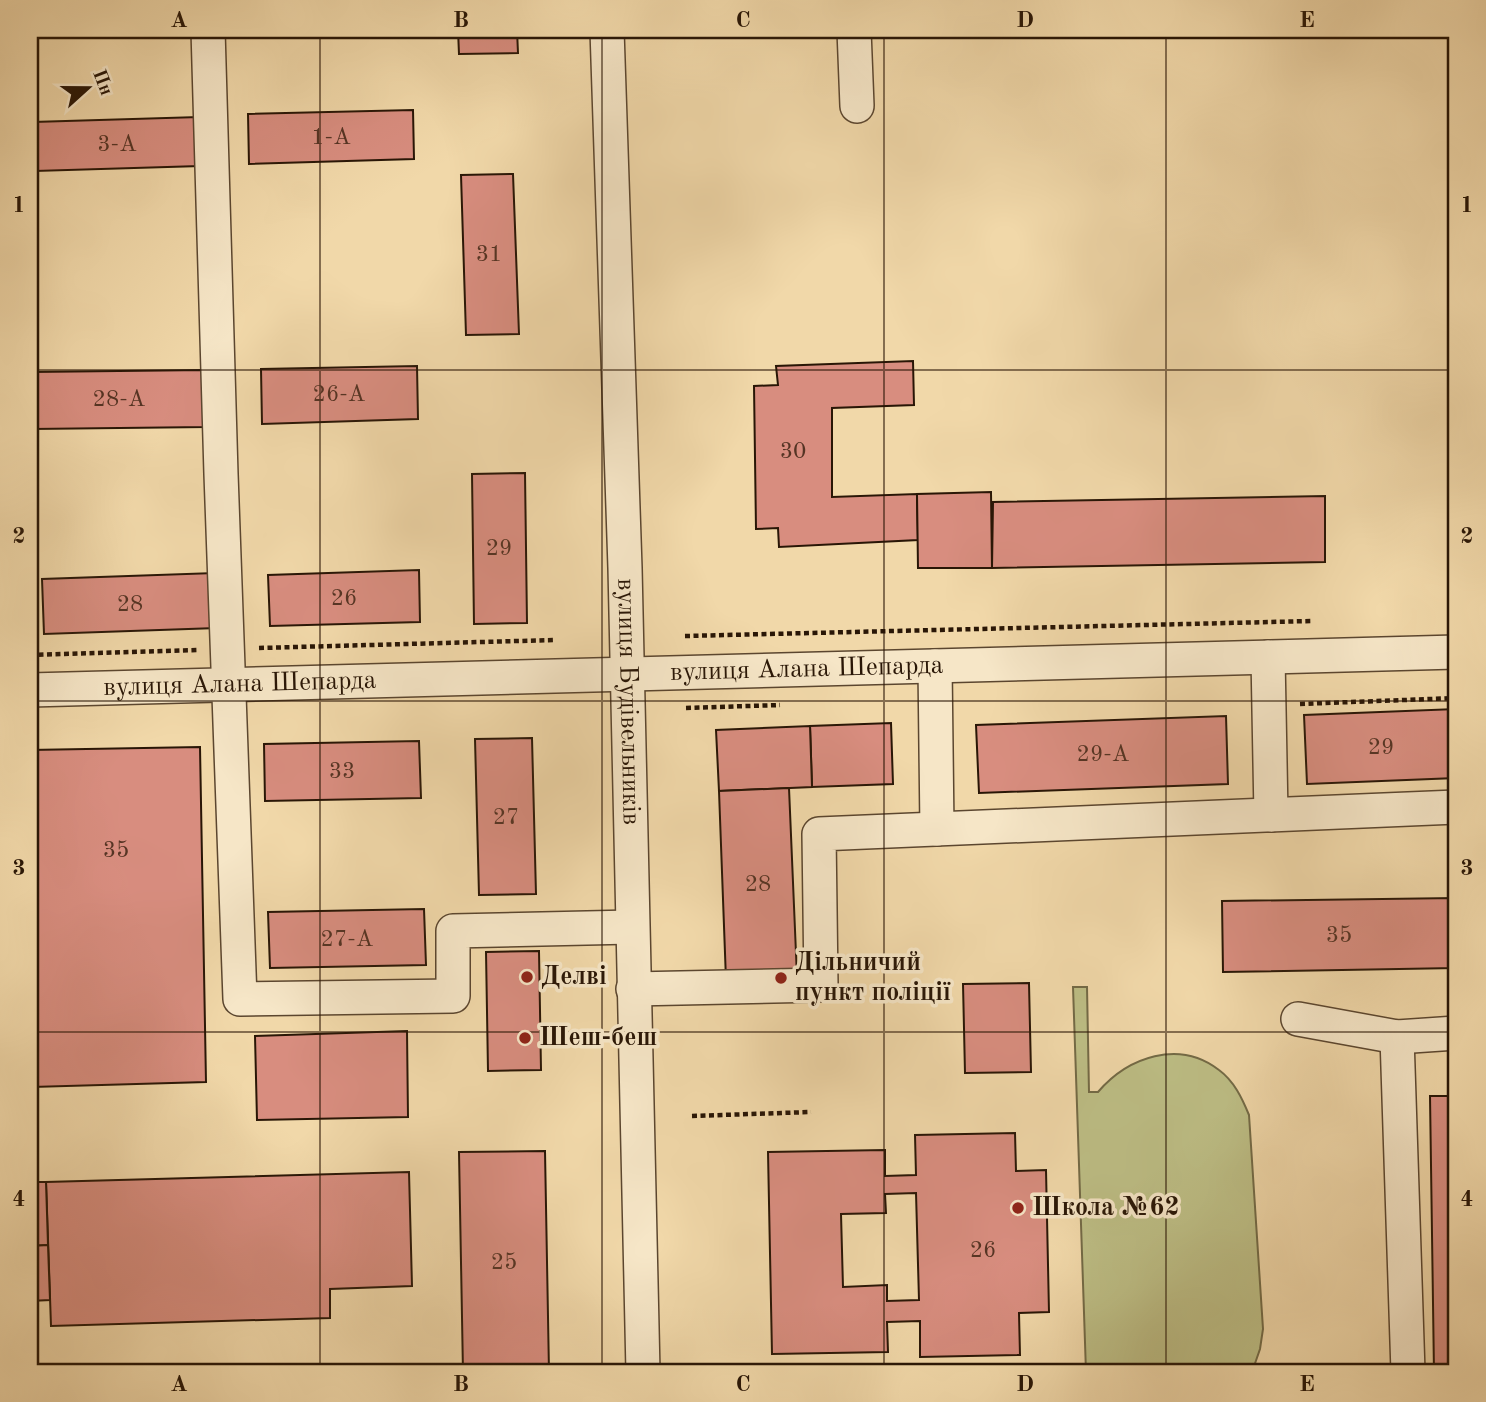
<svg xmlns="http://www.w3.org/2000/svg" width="1486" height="1402" viewBox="0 0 1486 1402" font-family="'Old Standard TT',serif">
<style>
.green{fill:#bdbe85;stroke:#736a46;stroke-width:2}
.building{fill:#d88d7f;stroke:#291606;stroke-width:2;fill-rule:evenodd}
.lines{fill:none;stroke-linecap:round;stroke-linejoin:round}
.minor-casing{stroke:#5b462f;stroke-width:36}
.path{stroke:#291606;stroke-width:4.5;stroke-dasharray:5 3.5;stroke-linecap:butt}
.minor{stroke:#f6e6c7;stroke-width:33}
.grid{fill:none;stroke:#291606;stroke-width:2;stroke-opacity:0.55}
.poi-dot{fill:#8f2418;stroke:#f6e6c7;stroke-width:2.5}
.labels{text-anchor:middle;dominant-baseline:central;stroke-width:7;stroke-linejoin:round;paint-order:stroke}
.number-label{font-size:23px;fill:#553424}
.street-label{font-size:26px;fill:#291606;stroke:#f6e6c7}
.poi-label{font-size:26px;font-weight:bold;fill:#291606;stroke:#f6e6c7;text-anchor:start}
.neatline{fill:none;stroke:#291606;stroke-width:2.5}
.grid-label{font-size:23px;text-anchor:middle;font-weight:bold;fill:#291606}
</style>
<rect width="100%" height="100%" fill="#f1d8a9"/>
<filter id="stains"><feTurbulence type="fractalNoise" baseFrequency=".00286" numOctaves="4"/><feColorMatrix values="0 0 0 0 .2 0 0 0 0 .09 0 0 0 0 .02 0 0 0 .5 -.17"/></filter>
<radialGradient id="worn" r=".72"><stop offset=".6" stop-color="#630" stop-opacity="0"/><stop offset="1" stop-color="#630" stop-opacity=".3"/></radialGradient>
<path class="green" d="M 1073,987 L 1087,987 L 1089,1092 L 1098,1092 C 1128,1057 1179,1039 1219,1070 C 1234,1081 1242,1098 1249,1115 L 1263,1329 L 1260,1349 L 1252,1372 L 1086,1372 Z"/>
<g class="building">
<path d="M 458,30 L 517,30 L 518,53 L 459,54 Z"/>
<path d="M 413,110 L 414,159 L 249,164 L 248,114 Z"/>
<path d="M 199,117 L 200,166 L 35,171 L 33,122 Z"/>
<path d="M 513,174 L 519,334 L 466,335 L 461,175 Z"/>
<path d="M 913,361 L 914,405 L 832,408 L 832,497 L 917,494 L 918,540 L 779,547 L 778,528 L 756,529 L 754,386 L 778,385 L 776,366 Z"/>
<path d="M 417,366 L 418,419 L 262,424 L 261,369 Z"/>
<path d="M 206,370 L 207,427 L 32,429 L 31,372 Z"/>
<path d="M 525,473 L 527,623 L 474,624 L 472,474 Z"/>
<path d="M 991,492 L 992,568 L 918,568 L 917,494 Z"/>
<path d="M 1325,496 L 1325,562 L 992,568 L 993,502 Z"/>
<path d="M 419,570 L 420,622 L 270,626 L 268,575 Z"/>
<path d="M 215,573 L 217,628 L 44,634 L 42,579 Z"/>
<path d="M 1456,709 L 1456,778 L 1307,784 L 1304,715 Z"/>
<path d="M 1226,716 L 1228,784 L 979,793 L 976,725 Z"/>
<path d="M 891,723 L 893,784 L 812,787 L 810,726 Z"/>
<path d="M 810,726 L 812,787 L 719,791 L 716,730 Z"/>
<path d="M 532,738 L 536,894 L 479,895 L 475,739 Z"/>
<path d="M 419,741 L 421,798 L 265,801 L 264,744 Z"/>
<path d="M 200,747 L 206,1082 L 32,1087 L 30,750 Z"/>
<path d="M 789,788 L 797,977 L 726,980 L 719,791 Z"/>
<path d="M 1456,898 L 1456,968 L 1223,972 L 1222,901 Z"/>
<path d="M 424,909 L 426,965 L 270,968 L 268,912 Z"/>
<path d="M 539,951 L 541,1070 L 488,1071 L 486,952 Z"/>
<path d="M 1029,983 L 1031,1072 L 965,1073 L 963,984 Z"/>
<path d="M 407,1031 L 408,1117 L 257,1120 L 255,1036 Z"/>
<path d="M 1430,1096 L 1456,1096 L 1456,1372 L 1434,1372 Z"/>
<path d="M 1015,1133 L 1016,1171 L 1046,1170 L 1049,1312 L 1019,1313 L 1020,1355 L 920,1357 L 920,1321 L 887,1322 L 888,1352 L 772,1354 L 768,1152 L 885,1150 L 885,1176 L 916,1175 L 915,1135 ZM 916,1193 L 919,1300 L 887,1301 L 887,1285 L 843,1287 L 841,1214 L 886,1213 L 885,1194 Z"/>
<path d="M 545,1151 L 549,1372 L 463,1372 L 459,1152 Z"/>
<path d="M 409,1172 L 412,1286 L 330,1289 L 330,1318 L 51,1326 L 46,1182 Z"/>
<path d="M 30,1182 L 46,1182 L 48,1245 L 30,1246 Z"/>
<path d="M 48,1245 L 50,1300 L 30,1301 L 30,1246 Z"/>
<path d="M 413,1365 L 413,1372 L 149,1372 Z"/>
</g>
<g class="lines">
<g class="minor-casing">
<g id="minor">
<path d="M 208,30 L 221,474 L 240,999 L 453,996 L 453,931 L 632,927"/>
<path id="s1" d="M 607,30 L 625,568 L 643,1372"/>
<path d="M 854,30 L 857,106"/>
<path d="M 1268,657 L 1271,815"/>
<path d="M 935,666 L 937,829"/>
<path id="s2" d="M 30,690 L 1456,652"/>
<path d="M 633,989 L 821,985 L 819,834 L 1456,807"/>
<path d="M 1298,1019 L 1397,1037 L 1456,1033"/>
<path d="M 1397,1037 L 1408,1372"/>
</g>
</g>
<g class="path">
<path d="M 685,636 L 1312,621"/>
<path d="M 259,648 L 555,640"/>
<path d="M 30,655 L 197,650"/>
<path d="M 1300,704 L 1456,698"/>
<path d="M 686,708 L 780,705"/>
<path d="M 692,1116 L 811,1112"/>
</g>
<use href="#minor" class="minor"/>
</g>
<path class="grid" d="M 320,30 L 320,1372M 602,30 L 602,1372M 884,30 L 884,1372M 1166,30 L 1166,1372M 30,370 L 1456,370M 30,701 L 1456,701M 30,1032 L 1456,1032"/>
<g class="poi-dot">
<circle cx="527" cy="977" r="7"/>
<circle cx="781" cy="978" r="7"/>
<circle cx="525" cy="1038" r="7"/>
<circle cx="1018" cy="1208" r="7"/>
</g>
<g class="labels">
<g class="number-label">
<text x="331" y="137">1-А</text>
<text x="117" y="144">3-А</text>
<text x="489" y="254">31</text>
<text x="339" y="394">26-А</text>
<text x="119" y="399">28-А</text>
<text x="793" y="451">30</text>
<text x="499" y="548">29</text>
<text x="344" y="598">26</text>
<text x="130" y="604">28</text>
<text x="1381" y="747">29</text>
<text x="1103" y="754">29-А</text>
<text x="342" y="771">33</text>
<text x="506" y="817">27</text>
<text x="116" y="850">35</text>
<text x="758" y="884">28</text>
<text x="1339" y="935">35</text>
<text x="347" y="939">27-А</text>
<text x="983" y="1250">26</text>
<text x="504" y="1262">25</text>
</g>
<g class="street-label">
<text stroke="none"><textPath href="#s2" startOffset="777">вулиця Алана Шепарда</textPath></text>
<text stroke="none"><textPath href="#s2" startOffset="210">вулиця Алана Шепарда</textPath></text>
<text stroke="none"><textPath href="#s1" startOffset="672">вулиця Будівельників</textPath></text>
</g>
<g class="poi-label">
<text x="795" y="963">Дільничий<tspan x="795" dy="30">пункт поліції</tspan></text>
<text x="541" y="977">Делві</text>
<text x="539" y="1038">Шеш-беш</text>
<text x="1032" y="1208">Школа №62</text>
</g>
</g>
<rect width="1486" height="1402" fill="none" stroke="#f1d8a9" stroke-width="77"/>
<g transform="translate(88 88) rotate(69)" stroke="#f6e6c7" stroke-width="5" paint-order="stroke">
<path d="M0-5L12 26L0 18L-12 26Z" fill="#291606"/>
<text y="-10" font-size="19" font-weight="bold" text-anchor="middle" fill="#291606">Пн</text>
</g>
<rect x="38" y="38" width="1410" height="1326" class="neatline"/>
<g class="grid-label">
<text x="179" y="27">A</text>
<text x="461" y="27">B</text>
<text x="743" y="27">C</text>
<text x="1025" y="27">D</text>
<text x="1307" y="27">E</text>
<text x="19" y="212">1</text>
<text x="1467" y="212">1</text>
<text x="19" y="543">2</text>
<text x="1467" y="543">2</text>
<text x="19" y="875">3</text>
<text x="1467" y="875">3</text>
<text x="19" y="1206">4</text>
<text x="1467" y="1206">4</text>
<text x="179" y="1391">A</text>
<text x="461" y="1391">B</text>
<text x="743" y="1391">C</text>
<text x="1025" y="1391">D</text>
<text x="1307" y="1391">E</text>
</g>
<rect width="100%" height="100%" filter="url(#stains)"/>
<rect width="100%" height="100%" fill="url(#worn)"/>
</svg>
